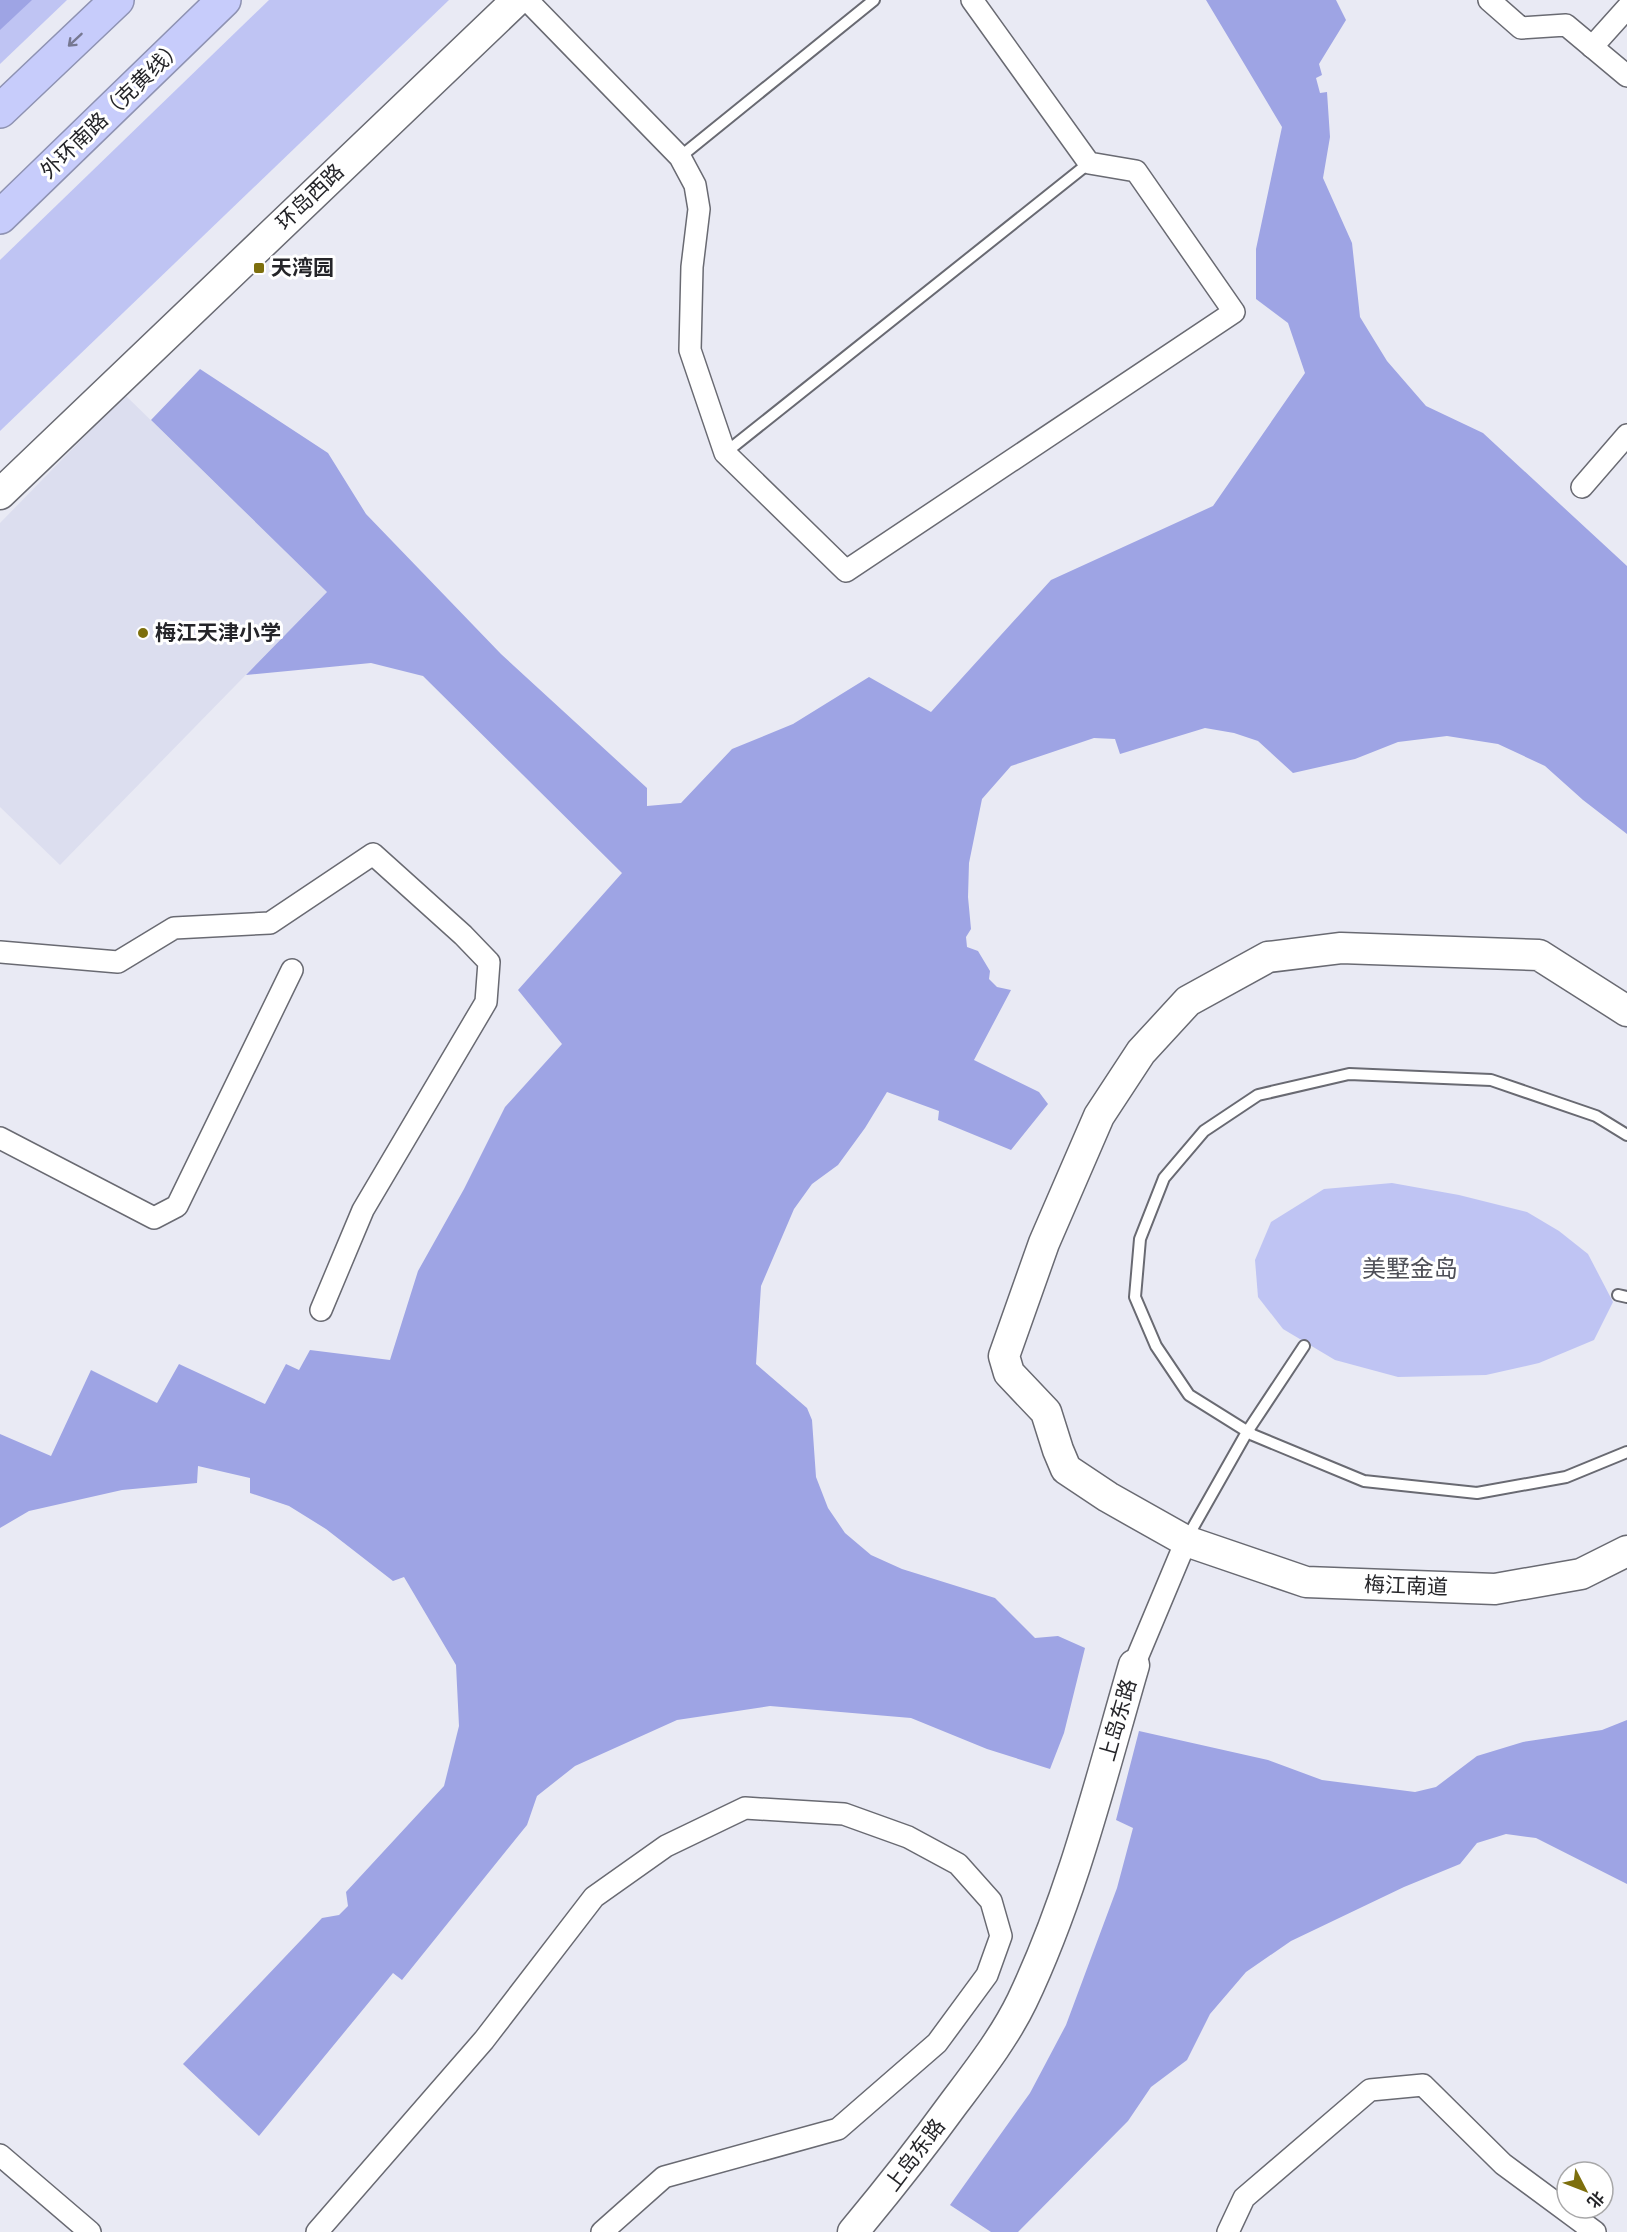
<svg xmlns="http://www.w3.org/2000/svg" width="1627" height="2232" viewBox="0 0 1627 2232" font-family="Jost,'Noto Sans SC',sans-serif">
<style>
.built{fill:#dcdeef}
.green{fill:#bfc4f3}
.water{fill:#9ea4e4}
.lines{fill:none;stroke-linecap:round;stroke-linejoin:round}
.lane-casing{stroke:#696a72;stroke-width:14}
.street-casing{stroke:#696a72;stroke-width:24}
.secondary-casing{stroke:#696a72;stroke-width:33}
.highway-casing{stroke:#8e92b2;stroke-width:36}
.lane{stroke:#fff;stroke-width:10}
.street{stroke:#fff;stroke-width:21}
.secondary{stroke:#fff;stroke-width:30}
.highway{stroke:#c7ccfb;stroke-width:33}
.oneway{stroke:#767892}
.poi-dot{fill:#7d6f0d;stroke:#fff;stroke-width:2}
.labels{text-anchor:middle;dominant-baseline:central;stroke-width:6;stroke-linejoin:round;paint-order:stroke}
.street-label{font-size:21px;fill:#252529;stroke:#fff}
.poi-label{font-size:21px;font-weight:bold;fill:#252529;stroke:#fff;text-anchor:start}
.quarter-label{font-size:24px;fill:#4f5058;stroke:#fff}
</style>
<rect width="100%" height="100%" fill="#e9eaf4"/>
<path class="built" d="M 125,395 L 327,592 L 60,865 L 0,807 L 0,523 Z"/>
<g class="green">
<path d="M 0,0 L 67,0 L 0,64 Z"/>
<path d="M 269,0 L 449,0 L 0,431 L 0,260 Z"/>
<path d="M 1392,1183 L 1459,1195 L 1527,1212 L 1559,1231 L 1588,1254 L 1613,1302 L 1594,1340 L 1539,1363 L 1486,1375 L 1398,1377 L 1335,1360 L 1283,1329 L 1258,1297 L 1255,1260 L 1271,1222 L 1324,1189 Z"/>
</g>
<g class="water">
<path d="M 0,0 L 32,0 L 0,30 Z"/>
<path d="M 1206,0 L 1336,0 L 1346,20 L 1319,64 L 1322,75 L 1316,78 L 1320,93 L 1327,92 L 1330,137 L 1323,178 L 1352,243 L 1360,317 L 1387,361 L 1426,406 L 1483,433 L 1627,566 L 1627,834 L 1583,800 L 1545,766 L 1498,744 L 1447,736 L 1398,742 L 1355,759 L 1293,773 L 1258,741 L 1234,733 L 1205,728 L 1120,754 L 1115,739 L 1094,738 L 1011,766 L 982,799 L 969,863 L 968,897 L 971,929 L 966,937 L 967,947 L 978,951 L 990,971 L 989,979 L 997,987 L 1011,990 L 974,1060 L 1039,1092 L 1048,1104 L 1011,1150 L 938,1120 L 939,1111 L 887,1092 L 865,1128 L 838,1165 L 812,1184 L 794,1209 L 761,1286 L 756,1364 L 807,1408 L 812,1420 L 816,1477 L 828,1508 L 845,1533 L 871,1555 L 902,1569 L 995,1598 L 1035,1638 L 1058,1636 L 1085,1648 L 1064,1733 L 1050,1769 L 987,1749 L 911,1718 L 770,1706 L 677,1720 L 575,1766 L 537,1796 L 527,1825 L 402,1980 L 393,1973 L 259,2136 L 183,2064 L 322,1918 L 339,1915 L 348,1906 L 346,1892 L 444,1786 L 459,1726 L 456,1665 L 404,1577 L 393,1581 L 326,1529 L 289,1506 L 250,1493 L 250,1478 L 198,1466 L 197,1483 L 122,1490 L 29,1511 L 0,1528 L 0,1434 L 51,1456 L 91,1370 L 157,1403 L 179,1364 L 265,1404 L 286,1364 L 299,1370 L 310,1350 L 390,1360 L 418,1271 L 464,1189 L 505,1107 L 562,1044 L 518,990 L 622,873 L 423,676 L 371,663 L 246,675 L 327,592 L 151,420 L 200,369 L 328,453 L 366,514 L 501,654 L 647,788 L 647,806 L 681,803 L 732,749 L 793,724 L 869,677 L 931,712 L 1051,580 L 1213,506 L 1305,373 L 1288,323 L 1256,299 L 1256,249 L 1282,127 Z"/>
<path d="M 1627,1720 L 1627,1884 L 1536,1838 L 1506,1834 L 1477,1843 L 1460,1864 L 1404,1887 L 1291,1941 L 1246,1972 L 1210,2014 L 1187,2060 L 1151,2087 L 1128,2121 L 1018,2232 L 991,2232 L 950,2205 L 1030,2093 L 1066,2025 L 1117,1888 L 1133,1828 L 1116,1820 L 1139,1731 L 1268,1760 L 1322,1780 L 1415,1792 L 1436,1787 L 1477,1756 L 1523,1742 L 1602,1730 Z"/>
</g>
<g class="lines">
<g class="lane-casing">
<g id="lane">
<path d="M 680,157 L 874,0"/>
<path d="M 725,453 L 1089,163"/>
<path d="M 1627,1135 L 1596,1116 L 1491,1080 L 1349,1074 L 1258,1095 L 1204,1131 L 1164,1178 L 1140,1239 L 1135,1297 L 1156,1346 L 1189,1395 L 1253,1435 L 1364,1481 L 1477,1493 L 1566,1477 L 1627,1452"/>
<path d="M 1618,1295 L 1627,1297"/>
<path d="M 1187,1538 L 1247,1432 L 1304,1346"/>
</g>
</g>
<g class="street-casing">
<g id="street">
<path d="M 527,0 L 680,157 L 695,185 L 699,209 L 692,267 L 690,350 L 725,453 L 846,571 L 1234,312 L 1136,171 L 1089,163 L 972,0"/>
<path d="M 1489,0 L 1521,28 L 1566,25 L 1627,76"/>
<path d="M 1592,47 L 1627,8"/>
<path d="M 1582,487 L 1627,435"/>
<path d="M 0,952 L 118,962 L 174,928 L 270,923 L 373,854 L 463,935 L 489,962 L 486,1002 L 363,1210 L 321,1310"/>
<path d="M 0,1138 L 154,1218 L 177,1206 L 292,970"/>
<path d="M 1134,1665 L 1186,1541"/>
<path d="M 0,2155 L 90,2232"/>
<path d="M 317,2232 L 484,2040 L 594,1897 L 666,1846 L 745,1808 L 844,1814 L 908,1837 L 958,1864 L 991,1901 L 1001,1936 L 987,1975 L 937,2043 L 838,2129 L 664,2177 L 602,2232"/>
<path d="M 1228,2232 L 1244,2198 L 1370,2090 L 1423,2085 L 1503,2164 L 1595,2232"/>
</g>
</g>
<g class="secondary-casing">
<g id="secondary">
<path d="M 0,494 L 517,0"/>
<path d="M 1627,1011 L 1539,955 L 1341,948 L 1268,957 L 1188,1001 L 1141,1052 L 1099,1116 L 1044,1243 L 1004,1356 L 1009,1373 L 1046,1412 L 1058,1450 L 1066,1469 L 1108,1497 L 1186,1541 L 1306,1582 L 1495,1589 L 1581,1574 L 1627,1551"/>
<path d="M 853,2232 C 888,2190 922,2147 954,2103 C 978,2071 1004,2038 1022,2001 C 1073,1894 1101,1778 1134,1665"/>
</g>
</g>
<g class="highway-casing">
<g id="highway">
<path d="M 0,111 L 117,0"/>
<path d="M 0,217 L 224,0"/>
</g>
</g>
<use href="#lane" class="lane"/>
<use href="#street" class="street"/>
<use href="#secondary" class="secondary"/>
<use href="#highway" class="highway"/>
</g>
<defs><path id="oneway-shaft" d="M-6 0H5M1.5-3L5.5 0L1.5 3" fill="none" stroke-width="1.6" stroke-linecap="round" stroke-linejoin="round" transform="scale(1.5)"/></defs>
<use class="oneway" href="#oneway-shaft" transform="translate(75 40) rotate(137)"/>
<g class="poi-dot">
<rect x="253" y="262" width="12" height="12" rx="3"/>
<circle cx="143" cy="633" r="6"/>
</g>
<g class="labels">
<g class="street-label">
<text transform="translate(112 109) rotate(-44)">外环南路（克黄线）</text>
<text transform="translate(310 197) rotate(-44)">环岛西路</text>
<text transform="translate(1406 1586) rotate(2)">梅江南道</text>
<text transform="translate(1118 1720) rotate(-74)">上岛东路</text>
<text transform="translate(915 2155) rotate(-53)">上岛东路</text>
</g>
<g class="poi-label">
<text x="271" y="268">天湾园</text>
<text x="155" y="633">梅江天津小学</text>
</g>
<g class="quarter-label">
<text x="1410" y="1268">美墅金岛</text>
</g>
</g>
<g transform="translate(1585 2190) rotate(132)"><circle r="28" fill="#ffffff" stroke="#a8a8a9" stroke-width="1.5"/>
<path d="M0-4.5L10 22L0 15L-10 22Z" fill="#7d6f0d"/>
<text y="-9" font-size="16" font-weight="bold" text-anchor="middle" fill="#252529">北</text>
</g>
</svg>
